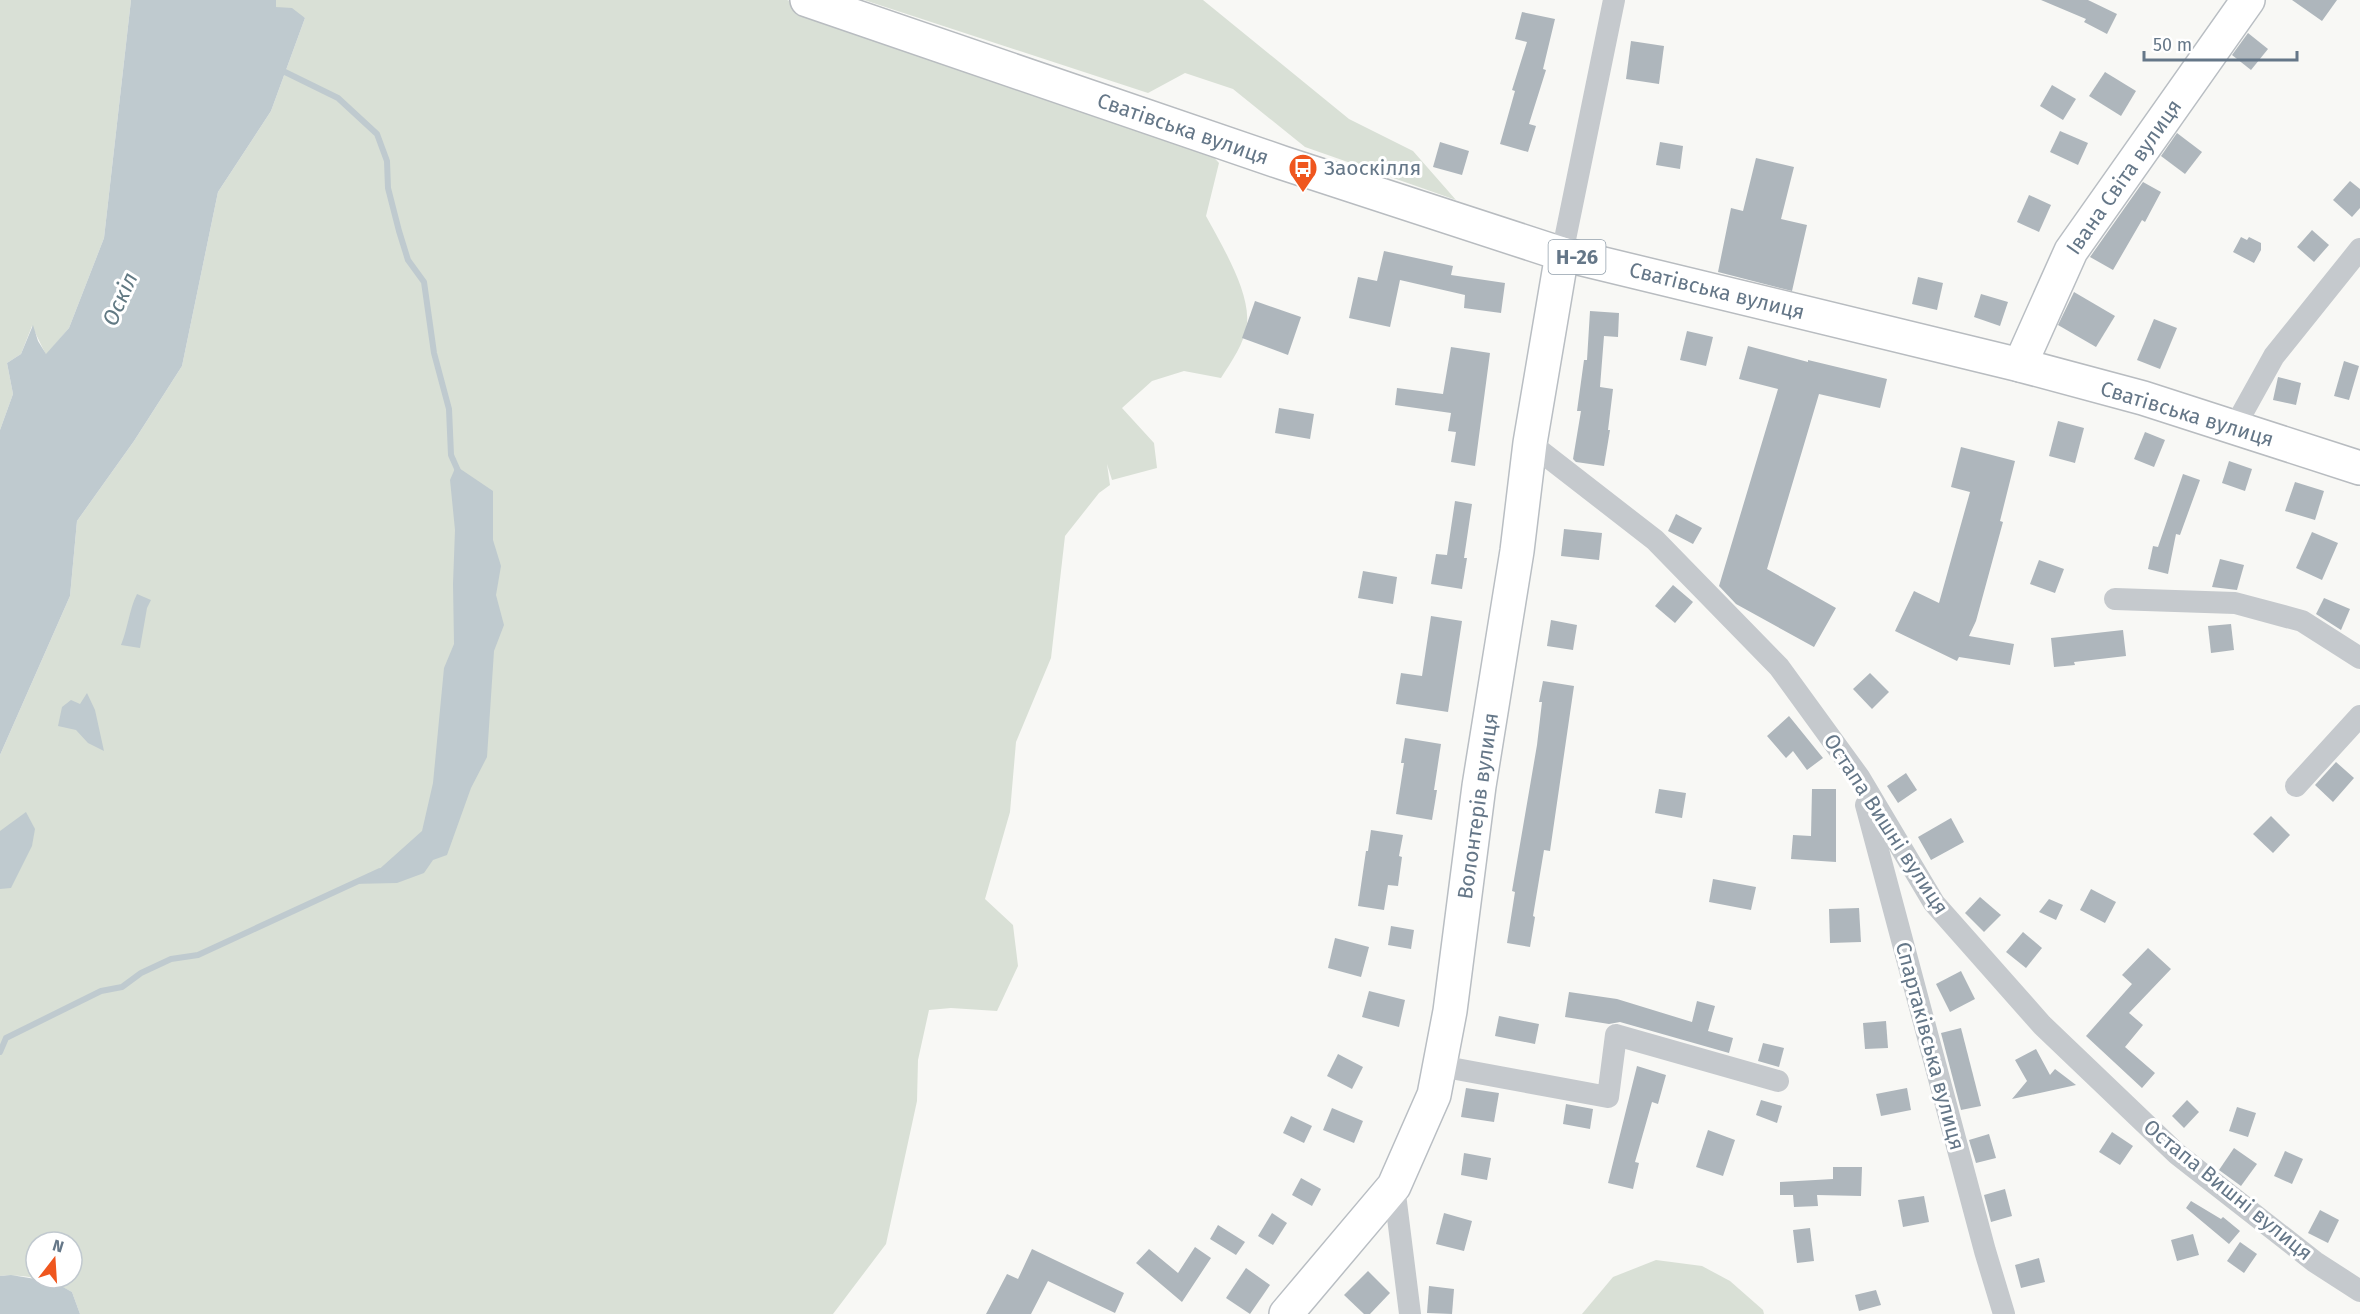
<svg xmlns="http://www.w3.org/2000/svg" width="2360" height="1314" viewBox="0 0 2360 1314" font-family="'Fira Sans',sans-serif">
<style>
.green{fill:#d9e0d6;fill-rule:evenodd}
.water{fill:#bfcacf}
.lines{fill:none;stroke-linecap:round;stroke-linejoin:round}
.stream{stroke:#bfcacf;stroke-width:6}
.building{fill:#aeb6bc}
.secondary-casing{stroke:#b9bec3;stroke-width:36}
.primary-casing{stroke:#b8bcc0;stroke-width:36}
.street{stroke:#c5c9cd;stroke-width:22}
.secondary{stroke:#fff;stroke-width:33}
.primary{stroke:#fff;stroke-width:33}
.labels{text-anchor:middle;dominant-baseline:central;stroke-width:6;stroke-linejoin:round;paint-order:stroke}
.shield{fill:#fff;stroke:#93a0ac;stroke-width:1.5}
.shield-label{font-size:20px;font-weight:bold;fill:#657788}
.street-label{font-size:21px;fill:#657788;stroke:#fff}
.poi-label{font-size:21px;fill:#657788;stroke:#fff;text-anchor:start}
.water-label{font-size:22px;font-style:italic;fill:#617983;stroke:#fff}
</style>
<rect width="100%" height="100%" fill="#f8f8f5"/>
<g class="green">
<path d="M 0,0 L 131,0 L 104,238 L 69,328 L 46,355 L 32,326 L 21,354 L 7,363 L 13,394 L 0,430 Z"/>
<path d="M 276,0 L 787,0 L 967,64 L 1196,138 L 1219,163 L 1206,216 C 1221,244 1250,291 1247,323 C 1245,343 1231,362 1221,378 L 1184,371 L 1152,381 L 1122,408 L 1154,443 L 1157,468 L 1112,480 L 1107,464 L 1110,485 L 1099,493 L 1065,536 L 1051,658 L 1016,742 L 1010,812 L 985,899 L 1013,925 L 1018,966 L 997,1011 L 951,1008 L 929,1010 L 918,1060 L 917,1101 L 886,1244 L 833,1314 L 80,1314 L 72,1292 C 51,1280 25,1274 0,1276 L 0,755 L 70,596 L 77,521 L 134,441 L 182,366 L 218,192 L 271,111 L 305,18 L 276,7 ZM 36,1242 L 72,1242 L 72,1278 L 36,1278 Z"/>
<path d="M 864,0 L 1203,0 L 1349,119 L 1413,151 L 1456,200 L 1305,147 L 1233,89 L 1185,73 L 1148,93 Z"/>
<path d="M 1656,1260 L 1702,1266 L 1730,1281 L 1763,1310 L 1764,1314 L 1582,1314 L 1613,1277 Z"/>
</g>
<g class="water">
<path d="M 131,0 L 276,0 L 276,7 L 292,8 L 305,18 L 271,111 L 218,192 L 182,366 L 134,441 L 77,521 L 70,596 L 0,755 L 0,430 L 13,394 L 7,363 L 21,354 L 33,325 L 38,341 L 46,354 L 69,328 L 104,238 Z"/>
<path d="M 456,466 L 493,491 L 493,540 L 501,566 L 496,595 L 504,625 L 494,651 L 487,757 L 471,788 L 447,855 L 433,860 L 424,873 L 397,883 L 352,884 L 375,873 L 422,831 L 433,783 L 444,668 L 454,644 L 453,584 L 455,530 L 450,480 Z"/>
<path d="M 137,594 L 151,600 L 147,608 L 140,648 L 121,645 C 128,628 129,610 137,594 Z"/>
<path d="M 87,693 L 95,710 L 104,751 L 88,743 L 76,730 L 58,726 L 62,707 L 71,700 L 80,704 Z"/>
<path d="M 26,812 L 35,829 L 32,846 L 11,888 L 0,889 L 0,831 Z"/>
<path d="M 11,1275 L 54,1282 L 72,1292 L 80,1314 L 0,1314 L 0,1276 Z"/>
</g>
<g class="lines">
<g class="stream">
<path d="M 285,72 L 338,98 L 377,134 L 387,161 L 388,188 L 399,231 L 408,260 L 424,282 L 434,353 L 449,409 L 451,455 L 459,473"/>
<path d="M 0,1052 L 6,1038 L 101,991 L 122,987 L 141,973 L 171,959 L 198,955 L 380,871"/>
</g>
</g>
<g class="building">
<path d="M 2041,0 L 2088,0 L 2117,14 L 2107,34 L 2084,22 L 2086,19 Z"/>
<path d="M 2292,0 L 2337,0 L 2322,21 Z"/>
<path d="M 1522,12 L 1555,19 L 1543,69 L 1546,70 L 1529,124 L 1536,126 L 1528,152 L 1500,144 L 1515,91 L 1512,90 L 1527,42 L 1515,39 Z"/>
<path d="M 2248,33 L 2268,49 L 2251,70 L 2232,55 Z"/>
<path d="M 1631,41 L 1664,46 L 1659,84 L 1626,79 Z"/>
<path d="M 2105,72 L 2136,91 L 2121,116 L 2089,96 Z"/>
<path d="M 2052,85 L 2076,99 L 2063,120 L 2040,106 Z"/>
<path d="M 2060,131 L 2088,143 L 2078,165 L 2050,152 Z"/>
<path d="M 2177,133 L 2202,152 L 2185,174 L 2161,156 Z"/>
<path d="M 1440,142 L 1469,151 L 1462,175 L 1433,167 Z"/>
<path d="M 1660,142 L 1683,146 L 1680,169 L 1656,165 Z"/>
<path d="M 1756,158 L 1794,167 L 1781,219 L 1807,225 L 1792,291 L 1718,272 L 1731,208 L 1743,211 Z"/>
<path d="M 2350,181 L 2360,189 L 2360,208 L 2352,217 L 2333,200 Z"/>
<path d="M 2143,182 L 2161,192 L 2145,222 L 2142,220 L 2113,270 L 2090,257 Z"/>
<path d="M 2029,195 L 2051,205 L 2039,232 L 2017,222 Z"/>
<path d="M 2312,230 L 2329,245 L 2314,262 L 2297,247 Z"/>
<path d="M 2241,237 L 2247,240 L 2249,237 L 2261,243 L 2261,250 L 2254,263 L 2233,252 Z"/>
<path d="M 1384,251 L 1453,266 L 1451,275 L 1505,283 L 1501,313 L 1464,308 L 1465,295 L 1400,280 L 1390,327 L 1349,318 L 1358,277 L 1377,281 Z"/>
<path d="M 1918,277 L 1943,283 L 1937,310 L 1912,304 Z"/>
<path d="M 2074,292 L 2115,316 L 2096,347 L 2058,325 Z"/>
<path d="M 1981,294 L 2008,302 L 2000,326 L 1974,317 Z"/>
<path d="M 1255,301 L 1301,317 L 1288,355 L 1242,338 Z"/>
<path d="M 1590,311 L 1619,313 L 1618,337 L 1604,336 L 1600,387 L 1613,389 L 1608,430 L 1610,430 L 1604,466 L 1576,462 L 1573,459 L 1581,411 L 1577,411 L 1584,360 L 1587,360 Z"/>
<path d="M 2154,319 L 2177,328 L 2160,369 L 2137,360 Z"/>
<path d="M 1687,331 L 1713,337 L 1706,366 L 1680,360 Z"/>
<path d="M 1748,346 L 1808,362 L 1808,360 L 1887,379 L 1880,408 L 1819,394 L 1767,569 L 1836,608 L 1814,647 L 1736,604 L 1719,586 L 1778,389 L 1739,379 Z"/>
<path d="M 1451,347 L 1490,353 L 1475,466 L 1451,462 L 1456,432 L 1448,431 L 1451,413 L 1395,405 L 1397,388 L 1443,394 Z"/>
<path d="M 2344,361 L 2359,366 L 2349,400 L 2334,396 Z"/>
<path d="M 2278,377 L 2301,383 L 2296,405 L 2273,400 Z"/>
<path d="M 1279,408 L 1314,414 L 1310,439 L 1275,433 Z"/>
<path d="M 2058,421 L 2084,428 L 2075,463 L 2049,456 Z"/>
<path d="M 2145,432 L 2165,440 L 2154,467 L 2134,459 Z"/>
<path d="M 1961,447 L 2015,461 L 2000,521 L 2003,522 L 1976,621 L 1969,636 L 2014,644 L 2010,665 L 1959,657 L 1957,661 L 1895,631 L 1914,591 L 1939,603 L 1970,492 L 1951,487 Z"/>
<path d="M 2229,461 L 2252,469 L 2245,491 L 2222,483 Z"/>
<path d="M 2183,474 L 2200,480 L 2180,535 L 2176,534 L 2168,574 L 2148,569 L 2153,546 L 2158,547 Z"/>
<path d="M 2295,482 L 2324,491 L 2315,520 L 2285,511 Z"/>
<path d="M 1455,501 L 1472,504 L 1464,558 L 1467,558 L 1462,589 L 1431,584 L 1436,554 L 1447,555 Z"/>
<path d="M 1676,514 L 1702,528 L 1693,544 L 1668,531 Z"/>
<path d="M 1564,529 L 1602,533 L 1599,560 L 1561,556 Z"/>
<path d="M 2312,532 L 2338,543 L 2322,580 L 2296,568 Z"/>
<path d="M 2220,559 L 2244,565 L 2237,590 L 2212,587 Z"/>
<path d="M 2039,560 L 2064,569 L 2055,593 L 2030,584 Z"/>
<path d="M 1363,571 L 1397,577 L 1393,604 L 1358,598 Z"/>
<path d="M 1673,585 L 1693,602 L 1675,623 L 1655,606 Z"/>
<path d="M 2324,598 L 2350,609 L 2341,630 L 2316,614 Z"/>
<path d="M 1431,616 L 1462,621 L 1448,712 L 1396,704 L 1401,673 L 1422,676 Z"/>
<path d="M 1551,620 L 1577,625 L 1573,650 L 1547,646 Z"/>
<path d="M 2231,624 L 2234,650 L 2211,653 L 2208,626 Z"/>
<path d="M 2123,630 L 2126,656 L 2074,662 L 2075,665 L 2054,667 L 2051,638 Z"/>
<path d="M 1870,673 L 1889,692 L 1872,709 L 1853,689 Z"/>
<path d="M 1543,681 L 1574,686 L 1550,851 L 1544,850 L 1533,916 L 1535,917 L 1530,947 L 1507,943 L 1515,892 L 1512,891 L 1537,745 L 1542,702 L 1539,702 Z"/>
<path d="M 1789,716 L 1823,758 L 1807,770 L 1793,751 L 1786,758 L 1767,736 Z"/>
<path d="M 1405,738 L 1441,744 L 1434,790 L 1437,790 L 1432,820 L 1396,814 L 1404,763 L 1401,763 Z"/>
<path d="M 2336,762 L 2354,778 L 2333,802 L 2315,785 Z"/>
<path d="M 1906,773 L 1917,790 L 1898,803 L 1887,786 Z"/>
<path d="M 1659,789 L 1686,793 L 1682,818 L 1655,813 Z"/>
<path d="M 1812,789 L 1836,789 L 1836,862 L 1791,859 L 1793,835 L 1811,836 Z"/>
<path d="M 2271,816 L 2290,835 L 2273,853 L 2253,834 Z"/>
<path d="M 1951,818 L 1964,842 L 1931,860 L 1918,837 Z"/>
<path d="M 1371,830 L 1403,835 L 1399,856 L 1402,857 L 1398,886 L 1388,885 L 1384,910 L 1358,906 L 1366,851 L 1368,851 Z"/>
<path d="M 1713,879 L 1756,887 L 1751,910 L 1709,902 Z"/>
<path d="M 2091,889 L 2116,902 L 2105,923 L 2080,910 Z"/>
<path d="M 1980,897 L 2001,915 L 1984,932 L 1965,913 Z"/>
<path d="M 2049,899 L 2063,905 L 2056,920 L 2039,912 Z"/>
<path d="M 1859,908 L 1861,942 L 1830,943 L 1829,909 Z"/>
<path d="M 1391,926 L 1414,930 L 1411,949 L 1388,945 Z"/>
<path d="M 2023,932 L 2042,948 L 2026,968 L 2006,952 Z"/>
<path d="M 1335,938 L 1369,947 L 1361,977 L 1328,968 Z"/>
<path d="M 2148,948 L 2171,969 L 2129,1013 L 2143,1025 L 2125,1047 L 2155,1073 L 2142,1088 L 2086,1036 L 2132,984 L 2122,975 Z"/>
<path d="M 1961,971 L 1975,999 L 1950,1012 L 1936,984 Z"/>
<path d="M 1369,991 L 1405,1000 L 1399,1027 L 1362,1017 Z"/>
<path d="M 1569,992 L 1617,999 L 1692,1022 L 1697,1001 L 1715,1006 L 1708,1031 L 1733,1038 L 1729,1053 L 1620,1022 L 1609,1024 L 1565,1017 Z"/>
<path d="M 1499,1016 L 1539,1024 L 1535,1044 L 1495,1036 Z"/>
<path d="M 1886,1021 L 1888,1048 L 1865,1049 L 1863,1023 Z"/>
<path d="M 1961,1028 L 1981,1106 L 1961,1110 L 1941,1033 Z"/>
<path d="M 1763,1043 L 1784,1048 L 1779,1067 L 1758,1061 Z"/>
<path d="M 2036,1049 L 2050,1075 L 2055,1069 L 2076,1085 L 2012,1099 L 2027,1081 L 2015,1060 Z"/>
<path d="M 1338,1054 L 1363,1067 L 1352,1089 L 1327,1076 Z"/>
<path d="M 1637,1066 L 1666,1075 L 1658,1104 L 1652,1102 L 1635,1162 L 1639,1163 L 1633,1189 L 1608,1183 Z"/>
<path d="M 1466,1088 L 1499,1093 L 1494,1122 L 1461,1117 Z"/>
<path d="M 1907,1088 L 1911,1110 L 1881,1116 L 1876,1094 Z"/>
<path d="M 1761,1100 L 1782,1106 L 1777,1123 L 1756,1115 Z"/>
<path d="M 2187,1100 L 2199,1112 L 2184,1128 L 2172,1116 Z"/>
<path d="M 1566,1104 L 1593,1109 L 1590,1129 L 1563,1124 Z"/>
<path d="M 2237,1107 L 2256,1113 L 2248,1137 L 2229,1131 Z"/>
<path d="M 1332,1108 L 1363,1121 L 1354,1143 L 1323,1130 Z"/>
<path d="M 1291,1116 L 1312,1126 L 1304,1143 L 1283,1133 Z"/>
<path d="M 1708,1130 L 1735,1140 L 1723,1176 L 1696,1167 Z"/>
<path d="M 2112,1132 L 2133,1146 L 2120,1165 L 2099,1152 Z"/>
<path d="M 1989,1134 L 1996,1158 L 1976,1163 L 1969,1140 Z"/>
<path d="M 2234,1148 L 2257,1164 L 2241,1186 L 2219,1170 Z"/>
<path d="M 2285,1151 L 2303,1159 L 2292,1184 L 2274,1176 Z"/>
<path d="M 1464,1153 L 1491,1158 L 1487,1180 L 1461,1175 Z"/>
<path d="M 1833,1167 L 1862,1167 L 1861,1196 L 1817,1195 L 1818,1206 L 1794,1207 L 1793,1195 L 1780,1195 L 1780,1182 L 1833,1179 Z"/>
<path d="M 1301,1178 L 1321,1189 L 1312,1206 L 1292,1195 Z"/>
<path d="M 2005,1189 L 2012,1216 L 1991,1222 L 1984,1195 Z"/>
<path d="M 1924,1196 L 1929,1222 L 1903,1227 L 1898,1200 Z"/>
<path d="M 2191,1201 L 2221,1219 L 2223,1217 L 2240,1231 L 2229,1244 L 2186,1208 Z"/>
<path d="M 2320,1210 L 2339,1220 L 2328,1243 L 2308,1233 Z"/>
<path d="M 1272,1213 L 1287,1223 L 1273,1245 L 1258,1236 Z"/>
<path d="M 1444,1213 L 1472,1221 L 1464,1251 L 1436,1244 Z"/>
<path d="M 1218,1225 L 1245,1242 L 1236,1255 L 1210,1239 Z"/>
<path d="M 1810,1228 L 1814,1261 L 1797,1263 L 1793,1230 Z"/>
<path d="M 2193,1234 L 2199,1255 L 2177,1261 L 2171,1240 Z"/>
<path d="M 2240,1242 L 2257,1254 L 2244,1273 L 2227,1261 Z"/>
<path d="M 1195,1247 L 1211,1258 L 1182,1302 L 1136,1263 L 1149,1249 L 1178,1273 Z"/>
<path d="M 1032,1249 L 1124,1293 L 1115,1313 L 1048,1281 L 1031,1314 L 986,1314 L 1007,1274 L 1018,1279 Z"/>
<path d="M 2039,1258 L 2045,1282 L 2021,1288 L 2015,1265 Z"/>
<path d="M 1246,1268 L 1270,1285 L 1250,1314 L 1226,1298 Z"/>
<path d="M 1368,1271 L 1390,1293 L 1370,1314 L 1364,1314 L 1344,1295 Z"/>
<path d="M 1429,1286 L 1454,1289 L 1452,1314 L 1427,1313 Z"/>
<path d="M 1876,1290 L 1881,1305 L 1859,1311 L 1855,1295 Z"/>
</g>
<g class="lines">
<g class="secondary-casing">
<g id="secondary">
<path d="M 2020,365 L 2071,251 L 2248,0"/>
<path d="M 1286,1314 L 1394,1186 L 1434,1095 L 1450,1011 L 1479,786 L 1517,551 L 1530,443 L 1562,254"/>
</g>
</g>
<g class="primary-casing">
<path id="primary" d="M 807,0 L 1283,163 L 1562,254 L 2020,365 L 2143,398 L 2360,468"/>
</g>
<g class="street">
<path d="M 1562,254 L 1614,0"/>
<path d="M 2234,428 L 2274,356 L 2360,249"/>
<path d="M 1530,443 L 1655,540 L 1779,667 L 1859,777 L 1934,903 L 2042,1025 L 2177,1154 L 2315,1262 L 2360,1291"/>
<path d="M 2115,599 L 2235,603 L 2302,621 L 2360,658"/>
<path d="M 2296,786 L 2360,716"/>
<path d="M 1866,805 L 1985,1251 L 2004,1314"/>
<path d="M 1440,1066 L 1608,1097 L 1616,1035 L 1778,1081"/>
<path d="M 1394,1186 L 1410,1314"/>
</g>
<use href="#secondary" class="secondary"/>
<use href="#primary" class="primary"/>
</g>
<defs>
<g id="bus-pin" transform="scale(1.5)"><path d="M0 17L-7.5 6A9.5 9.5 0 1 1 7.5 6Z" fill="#ef561e" stroke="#fff"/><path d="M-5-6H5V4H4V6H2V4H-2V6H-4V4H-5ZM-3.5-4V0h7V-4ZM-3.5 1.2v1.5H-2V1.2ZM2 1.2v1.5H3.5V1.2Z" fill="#fff"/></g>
</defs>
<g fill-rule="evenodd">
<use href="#bus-pin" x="1303" y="168"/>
</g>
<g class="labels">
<rect class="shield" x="1548.5" y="240" width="57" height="34" rx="4.5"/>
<g class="shield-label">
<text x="1577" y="257">Н-26</text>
</g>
<g class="street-label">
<text transform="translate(1183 129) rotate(19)">Сватівська вулиця</text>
<text transform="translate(2124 177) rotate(-55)">Івана Світа вулиця</text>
<text transform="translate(1717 291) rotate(14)">Сватівська вулиця</text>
<text transform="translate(2187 414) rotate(17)">Сватівська вулиця</text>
<text transform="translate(1478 806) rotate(-82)">Волонтерів вулиця</text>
<text transform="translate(1886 824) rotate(57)">Остапа Вишні вулиця</text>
<text transform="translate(1930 1046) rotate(75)">Спартаківська вулиця</text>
<text transform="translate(2228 1190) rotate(39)">Остапа Вишні вулиця</text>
</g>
<g class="poi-label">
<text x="1324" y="168">Заоскілля</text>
</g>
<g class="water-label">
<text transform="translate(120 299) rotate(-66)">Оскіл</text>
</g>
</g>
<g transform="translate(54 1260) rotate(17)"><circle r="28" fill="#ffffff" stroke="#c1c9cf" stroke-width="1.5"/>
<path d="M0-4.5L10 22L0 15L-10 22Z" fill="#ef561e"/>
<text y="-9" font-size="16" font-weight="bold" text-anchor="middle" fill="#657788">N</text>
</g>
<path d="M2144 51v9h153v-9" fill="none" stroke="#657788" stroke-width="3"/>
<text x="2153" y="51" font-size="18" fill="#657788" stroke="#ffffff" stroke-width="4.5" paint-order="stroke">50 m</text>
</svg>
